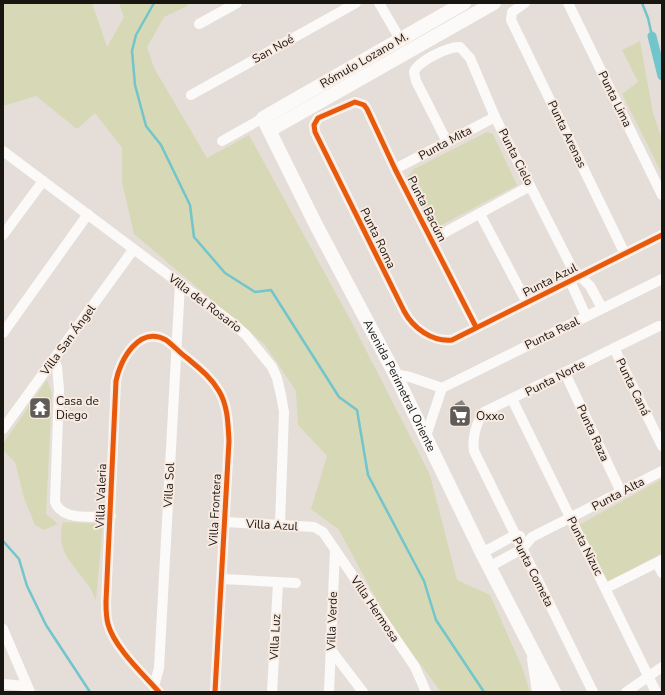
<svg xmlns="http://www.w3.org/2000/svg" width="665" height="695" viewBox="0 0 665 695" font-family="'Nunito Sans',sans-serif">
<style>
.green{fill:#d7d8b6}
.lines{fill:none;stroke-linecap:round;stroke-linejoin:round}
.stream{stroke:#71c5cb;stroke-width:2.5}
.canal{stroke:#71c5cb;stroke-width:9}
.building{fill:#898480}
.street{stroke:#fbfaf9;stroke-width:10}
.secondary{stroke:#fbfaf9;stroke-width:14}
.cycleway-casing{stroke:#f8eae0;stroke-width:8}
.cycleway{stroke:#e8590c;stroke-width:5}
.labels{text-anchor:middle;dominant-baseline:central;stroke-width:4;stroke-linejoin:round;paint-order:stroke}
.street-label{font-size:12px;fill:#191511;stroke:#f8eae0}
.poi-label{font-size:12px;fill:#191511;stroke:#f8eae0;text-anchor:start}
</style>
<rect width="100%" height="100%" fill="#e5ded8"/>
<g class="green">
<path d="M 3,3 L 92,3 L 107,47 L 124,17 L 119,3 L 189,3 L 187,6 L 164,17 L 147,47 L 154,68 L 207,158 L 249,135 L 350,319 L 430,475 L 457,580 L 490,595 L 522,667 L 530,692 L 441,692 L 387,619 L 339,530 L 311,509 L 327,456 L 298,425 L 296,391 L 265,345 L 134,234 L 122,182 L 122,148 L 95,113 L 77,129 L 36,96 L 3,106 Z"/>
<path d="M 640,41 L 653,113 L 662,139 L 662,174 L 622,94 L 638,82 L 622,50 Z"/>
<path d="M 487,132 L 493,134 L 517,185 L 434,229 L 407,177 L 414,169 Z"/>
<path d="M 47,380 L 52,393 L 46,514 L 58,524 L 44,530 L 35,525 L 24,498 L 15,462 L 3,450 L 3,444 Z"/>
<path d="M 662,479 L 662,553 L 608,582 L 579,525 Z"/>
<path d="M 63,522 L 103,524 L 96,600 C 93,594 90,586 85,581 C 70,560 56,551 63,522 Z"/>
</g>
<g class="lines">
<g class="stream">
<path d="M 154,3 L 136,35 L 132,51 L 135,85 L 146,126 L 161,145 L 190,205 L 194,237 L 225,273 L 255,292 L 271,290 L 339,397 L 357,410 L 368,475 L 424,581 L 436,620 L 484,692"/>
<path d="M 642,3 L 648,18 L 652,36"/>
<path d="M 3,541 L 19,559 L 27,586 L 46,625 L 90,692"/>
</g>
<path class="canal" d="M 652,36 L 662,76"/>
</g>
<path class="building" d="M 462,400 L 469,410 L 465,427 L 452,422 L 455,404 Z"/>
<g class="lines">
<g class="street">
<path d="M 379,3 L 400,39"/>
<path d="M 525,3 L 512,12 L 511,20 L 625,254"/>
<path d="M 568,3 L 662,195"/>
<path d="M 199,24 L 237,3"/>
<path d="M 191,95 L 356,3"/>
<path d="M 222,141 L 263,118"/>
<path d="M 447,142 L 416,81 L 414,72 C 418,61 449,46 460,47 L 470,58 L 495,117 L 572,268 L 590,286 L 602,308"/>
<path d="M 3,151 L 235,325 L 246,335 L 272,367 L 277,378 L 281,395 L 284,412 L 280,525"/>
<path d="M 395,169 L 495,117"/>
<path d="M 480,214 L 527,303"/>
<path d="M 3,235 L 43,181"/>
<path d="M 431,240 L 530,186"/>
<path d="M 570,276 L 570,281 L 586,316"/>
<path d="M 476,327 L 395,169 L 367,109 L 364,105 L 355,102 L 318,118 L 314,125 L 315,132 L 404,311 C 413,328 432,342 452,340 L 662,235"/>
<path d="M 3,333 L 88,214"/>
<path d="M 614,348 L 662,446"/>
<path d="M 54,360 L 57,367 L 59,389 L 55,502 C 63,522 93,516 111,516"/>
<path d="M 565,373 L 621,492"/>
<path d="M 395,374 L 410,377 L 442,388 L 662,279"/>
<path d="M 512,399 L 656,692"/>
<path d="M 3,429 L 133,250"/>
<path d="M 425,439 L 442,388"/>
<path d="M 225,522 L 314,527 L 323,532 L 415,667 L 426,692"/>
<path d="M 482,553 L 515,535 L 520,536"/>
<path d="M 657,563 L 662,573"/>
<path d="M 489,567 L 522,549 L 532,537 L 662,471"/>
<path d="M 222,579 L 296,583"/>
<path d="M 606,588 L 662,560"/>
<path d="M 3,629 L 30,692"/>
<path d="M 331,650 L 363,692"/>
<path d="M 3,684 L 26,686"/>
<path d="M 154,686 L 159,668 L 180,284"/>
<path d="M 159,692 C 143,674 114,647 108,624 C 106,617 106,609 106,602 L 116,381 C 120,360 139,325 166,340 C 173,345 180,353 187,358 C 199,368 211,377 219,391 C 228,406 228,424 229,441 L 215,692"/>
<path d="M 272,692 L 278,583"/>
<path d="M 329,692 L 335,550"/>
<path d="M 593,692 L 474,451 C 472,439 476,422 484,412 L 659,326 L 662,326"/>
<path d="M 626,692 L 662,667"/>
</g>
<g class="secondary">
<path id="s1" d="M 464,3 L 263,118 L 316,225 L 395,374 L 482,553 L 554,692"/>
<path d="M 270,130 L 494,3"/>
<path d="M 534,659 L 539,692"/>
</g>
<g class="cycleway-casing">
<g id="cycleway">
<path d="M 476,327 L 395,169 L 367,109 L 364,105 L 355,102 L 318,118 L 314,125 L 315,132 L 404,311 C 413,328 432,342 452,340 L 662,235"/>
<path d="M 159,692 C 143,674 114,647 108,624 C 106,617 106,609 106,602 L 116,381 C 120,360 139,325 166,340 C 173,345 180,353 187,358 C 199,368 211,377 219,391 C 228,406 228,424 229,441 L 215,692"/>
</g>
</g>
<use href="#cycleway" class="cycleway"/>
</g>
<defs>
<g id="temple-square" transform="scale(1.15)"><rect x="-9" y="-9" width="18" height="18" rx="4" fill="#605b57" stroke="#f8eae0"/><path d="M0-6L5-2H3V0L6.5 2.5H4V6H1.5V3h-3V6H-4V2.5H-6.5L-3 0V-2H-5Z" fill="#fff"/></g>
<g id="supermarket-square" transform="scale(1.15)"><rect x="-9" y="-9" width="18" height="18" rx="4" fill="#605b57" stroke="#f8eae0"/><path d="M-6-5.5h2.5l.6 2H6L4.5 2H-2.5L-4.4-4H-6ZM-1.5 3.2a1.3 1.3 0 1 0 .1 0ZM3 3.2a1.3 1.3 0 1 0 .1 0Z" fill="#fff"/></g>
</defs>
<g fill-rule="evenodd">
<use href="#temple-square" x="40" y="408"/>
<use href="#supermarket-square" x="460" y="416"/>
</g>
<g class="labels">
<g class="street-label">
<text transform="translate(273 49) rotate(-29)">San Noé</text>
<text transform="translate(364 60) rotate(-30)">Rómulo Lozano M.</text>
<text transform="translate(615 99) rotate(64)">Punta Lima</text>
<text transform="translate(567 134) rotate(64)">Punta Arenas</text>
<text transform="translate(445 143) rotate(-28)">Punta Mita</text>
<text transform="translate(516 157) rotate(63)">Punta Cielo</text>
<text transform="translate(427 209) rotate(63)">Punta Bacúm</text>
<text transform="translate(378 238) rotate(64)">Punta Roma</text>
<text transform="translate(550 280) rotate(-27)">Punta Azul</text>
<text transform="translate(205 303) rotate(37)">Villa del Rosario</text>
<text transform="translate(552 333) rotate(-26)">Punta Real</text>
<text transform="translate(68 340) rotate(-54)">Villa San Ángel</text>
<text transform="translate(555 378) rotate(-27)">Punta Norte</text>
<text stroke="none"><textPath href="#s1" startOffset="532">Avenida Perimetral Oriente</textPath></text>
<text transform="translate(633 387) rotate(64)">Punta Caná</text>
<text transform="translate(593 433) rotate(65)">Punta Raza</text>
<text transform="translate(169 485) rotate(-87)">Villa Sol</text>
<text transform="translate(618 494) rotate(-28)">Punta Alta</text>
<text transform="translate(101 496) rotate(-88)">Villa Valeria</text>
<text transform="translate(215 510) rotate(-87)">Villa Frontera</text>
<text transform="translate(272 525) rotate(3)">Villa Azul</text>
<text transform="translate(585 546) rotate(63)">Punta Nizuc</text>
<text transform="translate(533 572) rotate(63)">Punta Cometa</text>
<text transform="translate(375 609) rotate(56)">Villa Hermosa</text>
<text transform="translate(332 621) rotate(-88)">Villa Verde</text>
<text transform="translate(275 637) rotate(-87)">Villa Luz</text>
</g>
<g class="poi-label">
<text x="56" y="401">Casa de<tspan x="56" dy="14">Diego</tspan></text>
<text x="476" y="416">Oxxo</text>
</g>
</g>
<rect width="665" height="695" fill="none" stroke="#191511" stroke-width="8"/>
</svg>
